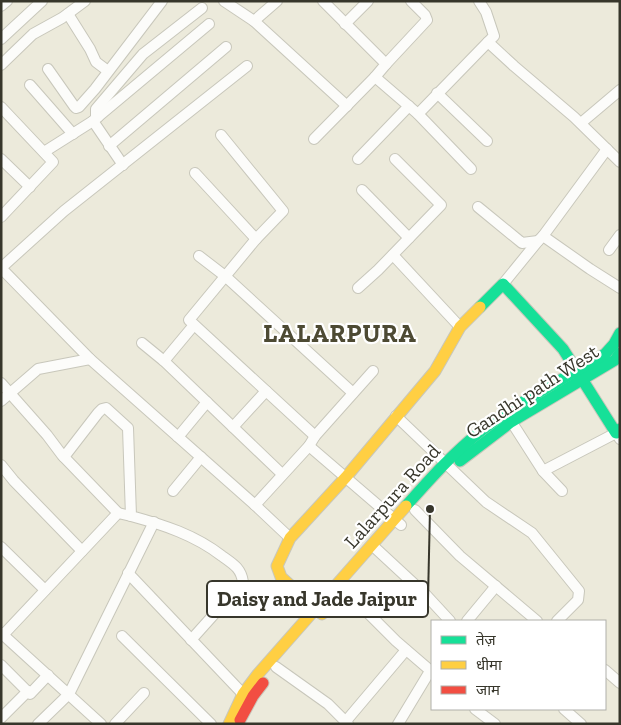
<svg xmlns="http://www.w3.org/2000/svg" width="621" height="725" viewBox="0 0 621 725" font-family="'Zilla Slab','Noto Sans Devanagari',serif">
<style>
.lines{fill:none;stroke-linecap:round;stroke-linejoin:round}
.street-casing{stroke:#c8c7bb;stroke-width:12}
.fast-casing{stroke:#c8c7bb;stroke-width:13}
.slow-casing{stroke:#c8c7bb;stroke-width:13}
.jam-casing{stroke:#c8c7bb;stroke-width:13}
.street{stroke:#fcfcfa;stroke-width:10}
.fast{stroke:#16e098;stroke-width:11}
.slow{stroke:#ffcf43;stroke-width:11}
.jam{stroke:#f24e42;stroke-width:11}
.labels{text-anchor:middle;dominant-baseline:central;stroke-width:4.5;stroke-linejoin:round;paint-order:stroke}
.street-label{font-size:20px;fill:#37362b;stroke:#fff}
.district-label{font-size:25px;font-weight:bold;letter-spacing:1px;fill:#4d4a33;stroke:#fff}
.leader{fill:none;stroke:#37362b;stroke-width:2}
.callout-dot{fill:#37362b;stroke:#fff;stroke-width:2}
.callout{fill:#fff;stroke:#37362b;stroke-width:2}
.callout-label{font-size:21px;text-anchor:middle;font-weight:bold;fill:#37362b}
</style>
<rect width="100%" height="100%" fill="#eceadb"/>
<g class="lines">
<g class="street-casing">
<g id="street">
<path d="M 224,1 L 254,21 L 347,106"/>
<path d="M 323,1 L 386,64 L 375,77 L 418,114 L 471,169"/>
<path d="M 479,1 L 486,12 L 494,36 L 488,42 L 514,66 L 574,117 L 620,162"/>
<path d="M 1,6 L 7,1"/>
<path d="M 68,14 L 90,49 L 96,62 L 108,71"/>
<path d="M 254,21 L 277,1"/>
<path d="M 345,24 L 368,1"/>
<path d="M 1,39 L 42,1"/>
<path d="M 386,64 L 427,20 L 425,15 L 411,1"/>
<path d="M 1,65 L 33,34 L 62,18 L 85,1"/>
<path d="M 48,69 L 74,106 L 76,108 L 79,107 L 95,89 L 162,1"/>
<path d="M 30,85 L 73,134"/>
<path d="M 437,93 L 487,141"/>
<path d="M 1,107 L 53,162 L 1,217"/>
<path d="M 418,114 L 488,42"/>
<path d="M 98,117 L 96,116 L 96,109 L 143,54 L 202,8"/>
<path d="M 93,121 L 123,165"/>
<path d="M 581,123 L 620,90"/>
<path d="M 221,135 L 283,211 L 256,239 L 189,320 L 315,436"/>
<path d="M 314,139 L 375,77"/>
<path d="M 109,146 L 226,47"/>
<path d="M 607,149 L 543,236 L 590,269 L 620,288"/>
<path d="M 44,152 L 93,121 L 209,24"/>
<path d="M 1,159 L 30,187"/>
<path d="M 358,159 L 409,106"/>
<path d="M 195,173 L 256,239"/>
<path d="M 362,190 L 409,238"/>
<path d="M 478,207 L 522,243 L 538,241 L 543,236"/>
<path d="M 609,250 L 620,235"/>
<path d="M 393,255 L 460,327"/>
<path d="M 199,256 L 225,276 L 353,393"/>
<path d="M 1,268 L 90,359 L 255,505 L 290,538"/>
<path d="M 1,268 L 64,211 L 247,66"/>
<path d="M 503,284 L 538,241"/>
<path d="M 358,288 L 378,270 L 441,205 L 395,159"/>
<path d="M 142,343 L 164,361 L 282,474"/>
<path d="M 164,361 L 194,325"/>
<path d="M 1,383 L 47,435 L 62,455 L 118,513"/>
<path d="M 1,401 L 38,369 L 90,359"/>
<path d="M 396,416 L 486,502 L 532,533 L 579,591 L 578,600 L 557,621"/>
<path d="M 509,418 L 543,471 L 562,491"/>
<path d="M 233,427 L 266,391"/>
<path d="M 178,437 L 207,402"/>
<path d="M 309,446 L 401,525"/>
<path d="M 64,457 L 98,413 L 102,409 L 106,408 L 128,428 L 131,516 C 164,525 195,535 222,556 C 233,564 241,568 243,582 L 191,640"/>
<path d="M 1,465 L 14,481 L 82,551"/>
<path d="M 543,471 L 616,433 L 620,439"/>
<path d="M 173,491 L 201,457"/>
<path d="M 255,505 L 309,446 L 315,436 L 373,371"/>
<path d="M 415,510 L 460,556 L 537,621"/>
<path d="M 372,545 L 426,595 L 450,621"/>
<path d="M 1,547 L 45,590"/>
<path d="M 128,573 L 243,694"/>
<path d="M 341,593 L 359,604 L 396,641 L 432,672"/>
<path d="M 467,621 L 496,586"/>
<path d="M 1,633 L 101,724"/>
<path d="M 3,635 L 118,513 L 131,516"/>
<path d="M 122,636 L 211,724"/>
<path d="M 1,665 L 30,694 L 48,675"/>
<path d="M 276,667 L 328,704 L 348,724"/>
<path d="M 605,670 L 620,683"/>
<path d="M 475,709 L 495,724"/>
<path d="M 564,709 L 581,724"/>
<path d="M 1,718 L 28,691"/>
<path d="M 346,721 L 406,650"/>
<path d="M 38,724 L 69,694 L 154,522"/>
<path d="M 115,724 L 144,693"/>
<path d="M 398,724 L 430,671"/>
</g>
</g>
<g class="fast-casing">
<g id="fast">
<path d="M 480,307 L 503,284 L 563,349 L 616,433 L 620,429"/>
<path d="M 460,461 L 511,422 L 615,360 L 620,353"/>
<path d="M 406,506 C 430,479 453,453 481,431 C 519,401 564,379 605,354 L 614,344 L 620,333"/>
</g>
</g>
<g class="slow-casing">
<g id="slow">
<path d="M 322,614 L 281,577 L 277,566 L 290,538 L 346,477 L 435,371 L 460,327 L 480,307"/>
<path d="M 229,724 L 243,694 L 258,674 L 406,506"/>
</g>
</g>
<g class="jam-casing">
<path id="jam" d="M 240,720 L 253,696 L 263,683"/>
</g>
<use href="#street" class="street"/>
<use href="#fast" class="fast"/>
<use href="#slow" class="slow"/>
<use href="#jam" class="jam"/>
</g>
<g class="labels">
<g class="street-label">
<text transform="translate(532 391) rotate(-33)">Gandhi path West</text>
<text transform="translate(392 496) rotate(-48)">Lalarpura Road</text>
</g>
<g class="district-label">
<text x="340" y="333">LALARPURA</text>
</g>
</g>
<path class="leader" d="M430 509L428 599"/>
<circle class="callout-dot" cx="430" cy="509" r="5"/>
<rect class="callout" x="207" y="581" width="221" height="36" rx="5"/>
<g class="callout-label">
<text x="317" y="606">Daisy and Jade Jaipur</text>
</g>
<rect width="621" height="725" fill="none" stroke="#37362b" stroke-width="5"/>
<rect x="431" y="620" width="175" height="90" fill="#ffffff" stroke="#afafaa"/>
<rect x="441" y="636" width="25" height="8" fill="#16e098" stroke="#afafaa"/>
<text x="476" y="645" font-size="15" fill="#37362b">तेज़</text>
<rect x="441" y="661" width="25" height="8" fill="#ffcf43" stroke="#afafaa"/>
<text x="476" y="670" font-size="15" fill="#37362b">धीमा</text>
<rect x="441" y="686" width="25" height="8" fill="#f24e42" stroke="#afafaa"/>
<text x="476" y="695" font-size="15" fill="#37362b">जाम</text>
</svg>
